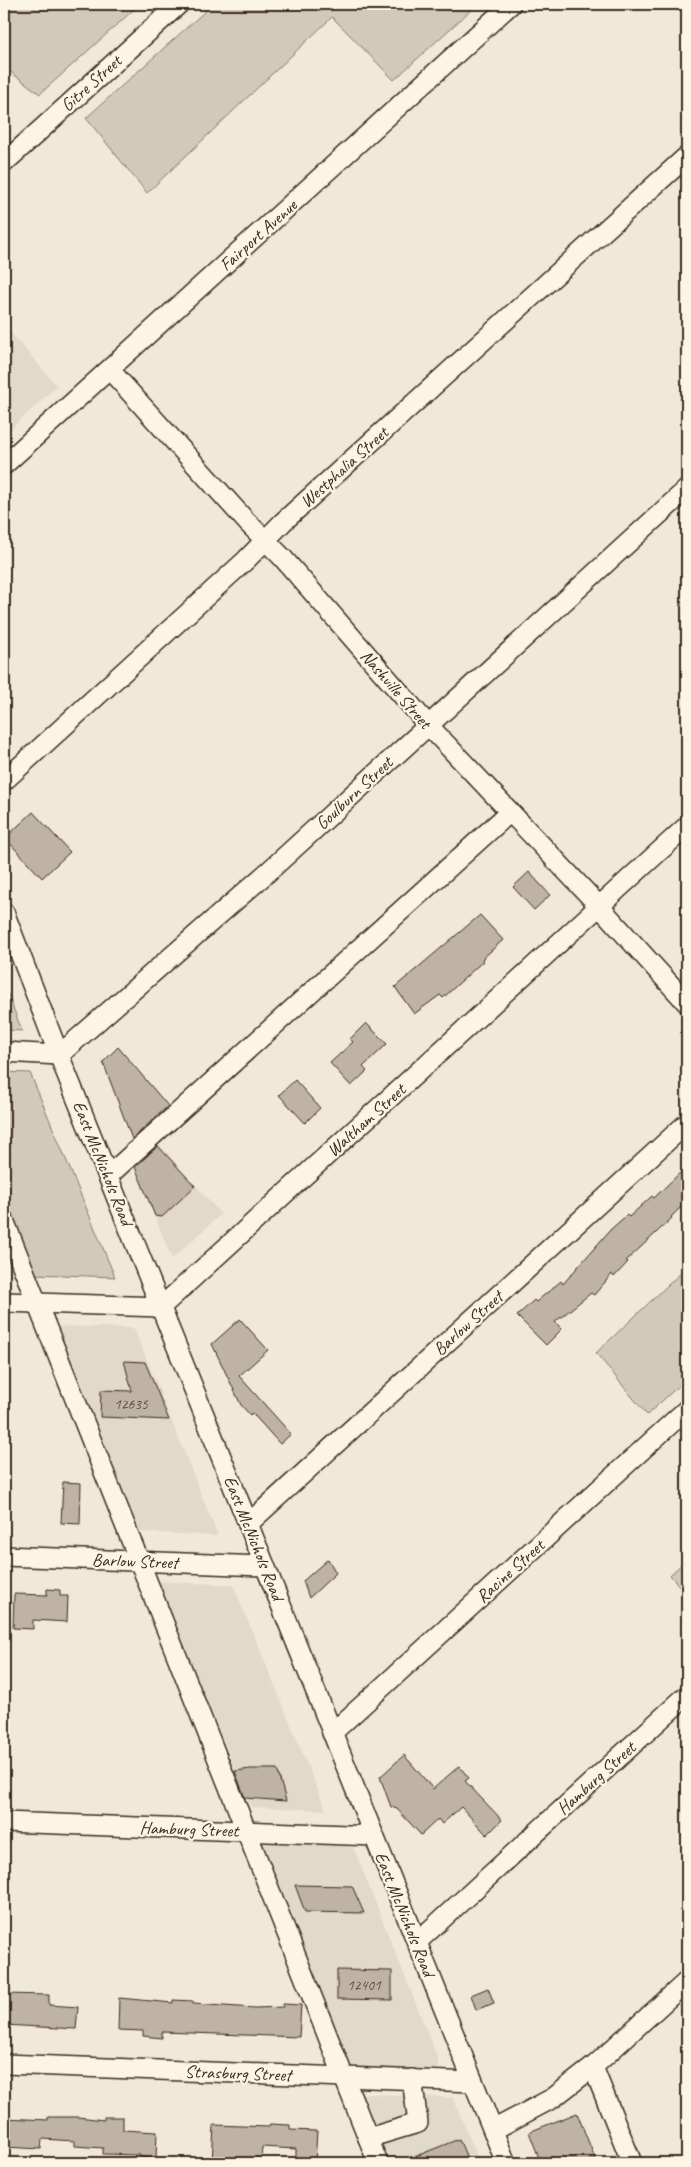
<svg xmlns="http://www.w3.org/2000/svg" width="691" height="2167" viewBox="0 0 691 2167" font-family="Caveat,sans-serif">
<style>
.built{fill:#e1d9c9}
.green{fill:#d2c9ba;stroke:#867a6c}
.building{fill:#beb3a4;stroke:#3b2a1e}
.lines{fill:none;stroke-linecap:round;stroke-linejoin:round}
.minor-casing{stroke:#3b2a1e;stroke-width:22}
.minor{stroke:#fcf5e5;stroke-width:19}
.labels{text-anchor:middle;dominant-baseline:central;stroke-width:4.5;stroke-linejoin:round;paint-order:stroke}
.number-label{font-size:15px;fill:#5c4c40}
.street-label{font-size:18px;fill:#3b2a1e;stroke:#fcf5e5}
</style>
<rect width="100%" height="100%" fill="#f0e9d9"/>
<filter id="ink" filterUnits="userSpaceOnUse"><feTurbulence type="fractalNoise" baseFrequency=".02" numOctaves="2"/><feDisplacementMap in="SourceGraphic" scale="10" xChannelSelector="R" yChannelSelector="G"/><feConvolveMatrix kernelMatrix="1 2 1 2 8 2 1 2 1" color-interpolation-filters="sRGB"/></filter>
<g filter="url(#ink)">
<g class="built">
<path d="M 4,325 L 57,386 L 4,435 Z"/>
<path d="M 158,1143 L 221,1214 L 172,1259 L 134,1164 Z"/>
<path d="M 55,1326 L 134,1328 L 218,1536 L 138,1532 Z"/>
<path d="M 156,1581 L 233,1585 L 326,1810 L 251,1807 Z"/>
<path d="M 260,1843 L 346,1845 L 354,1849 L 438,2059 L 438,2067 L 427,2073 L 343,2069 Z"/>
<path d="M 354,2093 L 453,2098 L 480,2163 L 382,2163 Z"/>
</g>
<g class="green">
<path d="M 9,4 L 140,4 L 40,94 L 4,67 L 4,9 Z"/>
<path d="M 213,4 L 467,4 L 472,9 L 394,80 L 332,17 L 147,193 L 86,118 Z"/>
<path d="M 4,984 L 22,1031 L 4,1030 Z"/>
<path d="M 4,1072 L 30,1073 L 115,1277 L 33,1274 L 4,1201 Z"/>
<path d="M 687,1267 L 687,1378 L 647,1415 L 596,1353 Z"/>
<path d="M 687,1559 L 687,1595 L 670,1575 Z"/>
</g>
<g class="building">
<path d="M 33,812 L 70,852 L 42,878 L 5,838 Z"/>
<path d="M 529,872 L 550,895 L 534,910 L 513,887 Z"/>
<path d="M 480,915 L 503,940 L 482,959 L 483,961 L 443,998 L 440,995 L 414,1014 L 395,987 Z"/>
<path d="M 366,1023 L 387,1044 L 363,1067 L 367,1071 L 351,1086 L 330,1063 L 353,1042 L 350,1039 Z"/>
<path d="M 118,1047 L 168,1106 L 132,1139 L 103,1062 Z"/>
<path d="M 295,1080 L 320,1108 L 305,1123 L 279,1095 Z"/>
<path d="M 158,1146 L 195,1186 L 162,1217 L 155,1216 L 135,1167 Z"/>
<path d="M 687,1166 L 687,1201 L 671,1217 L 672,1218 L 626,1261 L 628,1262 L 614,1277 L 612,1274 L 594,1295 L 591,1293 L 555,1322 L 562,1329 L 546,1345 L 517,1316 L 534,1300 L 536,1302 L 561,1281 L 563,1284 L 611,1229 L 627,1215 L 629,1217 L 652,1196 L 654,1198 Z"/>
<path d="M 240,1319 L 268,1350 L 239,1376 L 291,1434 L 280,1444 L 252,1413 L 250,1415 L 241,1405 L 212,1344 Z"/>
<path d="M 124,1361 L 145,1362 L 169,1420 L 100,1417 L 101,1390 L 132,1391 Z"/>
<path d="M 63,1482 L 81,1483 L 80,1524 L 61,1523 Z"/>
<path d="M 328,1559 L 336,1573 L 309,1598 L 303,1581 Z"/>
<path d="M 47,1589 L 60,1590 L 60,1596 L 68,1596 L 67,1622 L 33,1620 L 33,1629 L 13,1628 L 14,1594 L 47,1595 Z"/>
<path d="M 404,1755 L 433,1789 L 459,1766 L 469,1778 L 465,1781 L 502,1820 L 487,1835 L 461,1807 L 442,1824 L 438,1819 L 421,1835 L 397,1809 L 391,1807 L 380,1777 Z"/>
<path d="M 251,1769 L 277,1769 L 286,1801 L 245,1798 L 235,1771 Z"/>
<path d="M 295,1885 L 352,1886 L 364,1913 L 305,1912 Z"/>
<path d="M 337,1970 L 392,1971 L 392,2000 L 337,1999 Z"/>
<path d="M 488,1988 L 494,2003 L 476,2010 L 471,1995 Z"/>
<path d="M 4,1994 L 49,1995 L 49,2005 L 78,2007 L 76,2029 L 4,2025 Z"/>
<path d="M 119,1998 L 173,2003 L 173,2000 L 193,2001 L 193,2004 L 255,2008 L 283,2007 L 283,2004 L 301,2005 L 299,2037 L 162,2032 L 162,2038 L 143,2036 L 143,2031 L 118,2030 Z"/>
<path d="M 577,2113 L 597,2163 L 541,2163 L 529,2132 Z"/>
<path d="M 48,2117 L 78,2117 L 104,2120 L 104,2117 L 123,2117 L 123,2130 L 157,2132 L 156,2158 L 140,2157 L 140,2155 L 103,2154 L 103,2148 L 75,2146 L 75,2141 L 42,2139 L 41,2149 L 5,2147 L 4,2118 L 48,2120 Z"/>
<path d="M 270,2124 L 290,2125 L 290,2130 L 317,2131 L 315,2162 L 296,2161 L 296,2149 L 262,2147 L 261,2161 L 233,2160 L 233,2163 L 212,2163 L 214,2125 L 269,2127 Z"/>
<path d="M 459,2139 L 469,2163 L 401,2163 L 401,2162 Z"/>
</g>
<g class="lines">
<g class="minor-casing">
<g id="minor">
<path d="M 4,163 L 179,4"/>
<path d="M 110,370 L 247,522 L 282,557 L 428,725 L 600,907 L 687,1003"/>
<path d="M 4,465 L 511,4"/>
<path d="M 4,781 L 246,560 L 283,522 L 687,156"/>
<path d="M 4,912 L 59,1055 L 506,2163"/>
<path d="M 4,1052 L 59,1055 L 269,871 L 687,489"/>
<path d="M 108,1176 L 510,812"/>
<path d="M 4,1220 L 378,2163"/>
<path d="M 4,1302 L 161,1307 L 687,826"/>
<path d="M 248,1524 L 687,1123"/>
<path d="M 4,1556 L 265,1566"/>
<path d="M 332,1733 L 687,1409"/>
<path d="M 4,1822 L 374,1836"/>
<path d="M 417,1942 L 687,1695"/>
<path d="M 4,2064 L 473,2082"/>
<path d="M 593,2067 L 632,2163"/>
<path d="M 493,2130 L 553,2098 L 593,2067 L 687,1981"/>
<path d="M 368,2138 L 418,2123 L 412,2079"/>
</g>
</g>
<use href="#minor" class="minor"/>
</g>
</g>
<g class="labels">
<g class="number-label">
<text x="131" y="1404">12635</text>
<text x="364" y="1985">12401</text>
</g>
<g class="street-label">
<text transform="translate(91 83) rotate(-42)">Gitre Street</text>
<text transform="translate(258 235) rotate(-42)">Fairport Avenue</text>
<text transform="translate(344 467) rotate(-42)">Westphalia Street</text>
<text transform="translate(396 689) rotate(49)">Nashville Street</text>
<text transform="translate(354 793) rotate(-43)">Goulburn Street</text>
<text transform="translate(366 1120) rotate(-42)">Waltham Street</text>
<text transform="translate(103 1163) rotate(68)">East McNichols Road</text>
<text transform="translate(468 1323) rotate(-42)">Barlow Street</text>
<text transform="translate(254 1538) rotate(68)">East McNichols Road</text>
<text transform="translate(135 1561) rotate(2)">Barlow Street</text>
<text transform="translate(510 1571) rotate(-42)">Racine Street</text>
<text transform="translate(596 1778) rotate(-42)">Hamburg Street</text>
<text transform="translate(189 1829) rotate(2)">Hamburg Street</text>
<text transform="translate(405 1914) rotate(68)">East McNichols Road</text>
<text transform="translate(238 2073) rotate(2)">Strasburg Street</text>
</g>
</g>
<rect width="691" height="2167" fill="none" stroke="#fcf5e5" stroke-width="20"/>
<rect x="10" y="10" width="671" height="2147" fill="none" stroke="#3b2a1e" stroke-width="2" filter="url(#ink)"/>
</svg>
